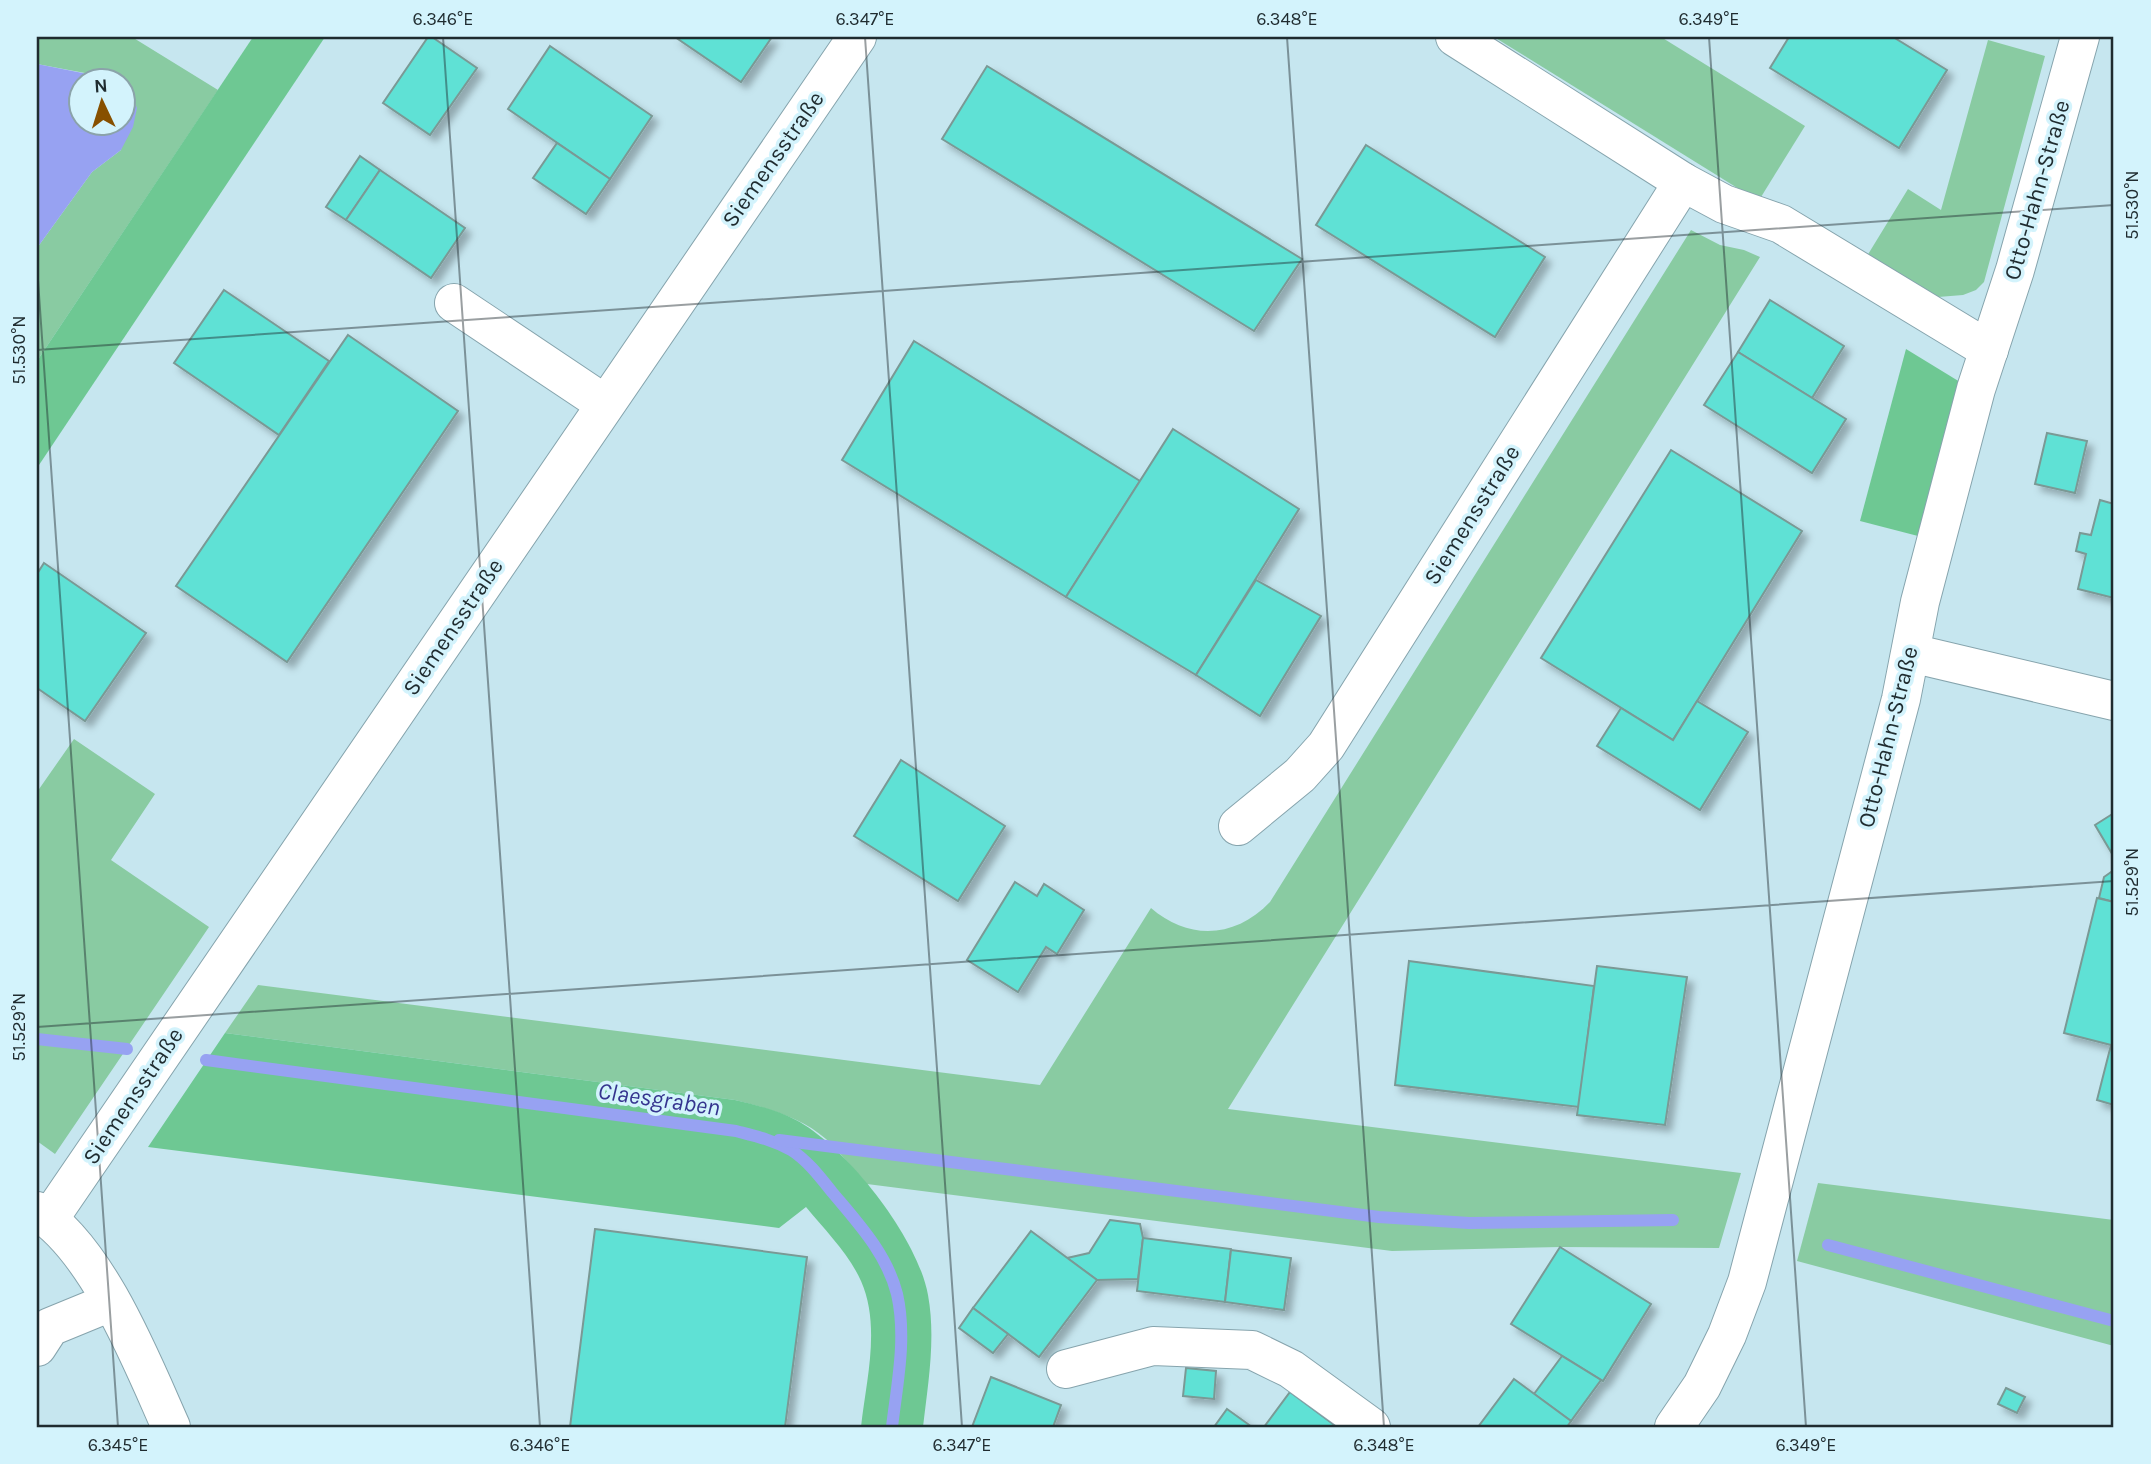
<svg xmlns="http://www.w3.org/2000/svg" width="2151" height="1464" viewBox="0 0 2151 1464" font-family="Karla,sans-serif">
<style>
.green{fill:#89cba2}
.forest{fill:#6ec893}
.water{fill:#97a2f2}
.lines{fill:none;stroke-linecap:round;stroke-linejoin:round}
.stream{stroke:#97a2f2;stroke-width:12}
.building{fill:#5fe1d5;stroke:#7a9995;stroke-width:2;filter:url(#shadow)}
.minor-casing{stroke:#86a4ad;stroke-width:40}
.minor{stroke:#fff;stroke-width:38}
.ticks{fill:none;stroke:#1f2b2f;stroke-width:2;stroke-opacity:0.45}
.labels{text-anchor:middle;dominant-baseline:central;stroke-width:7;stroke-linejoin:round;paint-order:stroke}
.street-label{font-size:23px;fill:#1f2b2f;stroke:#d3f3fc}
.water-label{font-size:24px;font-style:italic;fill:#35348f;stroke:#d3f3fc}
.neatline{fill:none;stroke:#1f2b2f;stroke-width:2.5}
.ticks-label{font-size:18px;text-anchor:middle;fill:#1f2b2f}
</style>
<defs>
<filter id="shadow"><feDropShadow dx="6" dy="6" stdDeviation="3.5" flood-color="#0004"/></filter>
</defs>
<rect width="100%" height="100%" fill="#c6e6ef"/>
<g class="green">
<path d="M 37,37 L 132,37 L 218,90 L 37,361 L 37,248 L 92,172 L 121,150 L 128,88 L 123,84 L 122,80 L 37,64 Z"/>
<path d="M 1494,37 L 1661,37 L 1805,126 L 1761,197 L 1739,189 Z"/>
<path d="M 1988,40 L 2045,56 L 1984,282 L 1976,290 L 1963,295 L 1938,297 L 1867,256 L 1908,189 L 1941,210 Z"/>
<path d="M 1691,230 L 1720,245 L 1744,250 L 1760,257 L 1228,1109 L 1741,1173 L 1719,1248 L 1560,1247 L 1392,1251 L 867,1184 C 853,1169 841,1153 826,1139 C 801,1117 767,1108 735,1100 L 225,1033 L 258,985 L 1040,1085 L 1151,908 C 1189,941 1236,938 1270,902 Z"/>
<path d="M 74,739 L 155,794 L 111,860 L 209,927 L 55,1154 L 37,1141 L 37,792 Z"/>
<path d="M 1818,1183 L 2114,1220 L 2114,1346 L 1797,1261 Z"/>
</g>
<g class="forest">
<path d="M 253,37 L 325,37 L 37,468 L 37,361 Z"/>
<path d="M 1906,349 L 1960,382 L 1918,536 L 1860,521 Z"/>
<path d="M 225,1033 L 735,1100 C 756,1105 777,1110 796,1120 C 847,1147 918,1238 928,1295 C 936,1338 928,1384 923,1427 L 861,1427 C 866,1381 881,1326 861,1281 C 849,1254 825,1230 806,1207 L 779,1228 L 148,1147 Z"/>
</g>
<path class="water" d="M 37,64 L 118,80 L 80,80 L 80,122 L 122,122 L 123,84 L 128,88 L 137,108 L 133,127 L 121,150 L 92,172 L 37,248 Z"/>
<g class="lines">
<g class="stream">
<path d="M 37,1039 L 127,1049"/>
<path d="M 206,1060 L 736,1131 C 755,1136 773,1140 791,1150 C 807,1160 820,1177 832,1192 C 858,1223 887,1254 897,1294 C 907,1338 897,1384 892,1427"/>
<path d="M 779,1140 L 1379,1217 L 1469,1223 L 1673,1220"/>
<path d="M 1828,1245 L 2114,1321"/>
</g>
</g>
<g class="building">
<path d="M 428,37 L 432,37 L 477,68 L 430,135 L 383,103 Z"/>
<path d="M 675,37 L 772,37 L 741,82 Z"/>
<path d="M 1789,37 L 1893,37 L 1947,70 L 1899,148 L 1770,68 Z"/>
<path d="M 550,46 L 652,116 L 610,179 L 508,109 Z"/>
<path d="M 987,66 L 1302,259 L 1254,331 L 942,139 Z"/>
<path d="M 557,143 L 610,179 L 586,214 L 533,178 Z"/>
<path d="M 1366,145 L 1545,257 L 1495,337 L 1316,225 Z"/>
<path d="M 360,156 L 380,170 L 346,220 L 326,207 Z"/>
<path d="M 380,170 L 465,228 L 431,278 L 346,220 Z"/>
<path d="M 224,290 L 329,361 L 279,435 L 174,363 Z"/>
<path d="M 1770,300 L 1844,346 L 1812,398 L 1738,352 Z"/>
<path d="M 348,335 L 458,411 L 287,662 L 176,586 Z"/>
<path d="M 914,341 L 1140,481 L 1066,597 L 842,460 Z"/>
<path d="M 1738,352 L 1846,419 L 1812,473 L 1704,405 Z"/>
<path d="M 1173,429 L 1299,509 L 1196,675 L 1066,597 Z"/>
<path d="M 2047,433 L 2087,441 L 2075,493 L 2035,484 Z"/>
<path d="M 1671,450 L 1802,531 L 1673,740 L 1541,658 Z"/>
<path d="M 2100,500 L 2114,504 L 2114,598 L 2078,589 L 2086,554 L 2076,551 L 2080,533 L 2091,535 Z"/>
<path d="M 44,563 L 146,633 L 85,721 L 37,688 L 37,574 Z"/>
<path d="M 1256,580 L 1321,616 L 1260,716 L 1196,675 Z"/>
<path d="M 1697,701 L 1748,732 L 1700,810 L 1597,746 L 1621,708 L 1673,740 Z"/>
<path d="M 901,760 L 1005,826 L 958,901 L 854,836 Z"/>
<path d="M 2114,813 L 2114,857 L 2095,825 Z"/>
<path d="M 2114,870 L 2114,902 L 2099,898 L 2104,877 Z"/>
<path d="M 1015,882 L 1037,896 L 1044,884 L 1084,910 L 1057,954 L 1046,947 L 1018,992 L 967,960 Z"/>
<path d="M 2097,898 L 2114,902 L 2114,1105 L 2097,1100 L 2111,1045 L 2064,1033 Z"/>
<path d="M 1409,961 L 1594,986 L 1579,1107 L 1395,1085 Z"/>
<path d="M 1597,966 L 1687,977 L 1665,1125 L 1577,1115 Z"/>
<path d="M 1110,1220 L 1140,1224 L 1143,1238 L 1138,1279 L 1097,1280 L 1067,1258 L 1089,1253 Z"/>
<path d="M 595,1229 L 807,1257 L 785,1427 L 570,1427 Z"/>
<path d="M 1031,1231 L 1097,1280 L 1039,1357 L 973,1308 Z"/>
<path d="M 1143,1238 L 1231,1249 L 1225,1302 L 1137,1291 Z"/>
<path d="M 1560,1247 L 1651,1304 L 1603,1381 L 1511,1324 Z"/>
<path d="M 1231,1250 L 1291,1258 L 1284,1310 L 1225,1302 Z"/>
<path d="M 973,1308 L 1008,1334 L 993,1353 L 959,1328 Z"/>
<path d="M 1562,1356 L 1601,1380 L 1571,1421 L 1534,1394 Z"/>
<path d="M 1186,1368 L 1216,1371 L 1214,1399 L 1183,1396 Z"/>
<path d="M 991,1377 L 1061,1405 L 1053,1427 L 972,1427 Z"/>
<path d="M 1514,1379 L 1571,1421 L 1567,1427 L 1478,1427 Z"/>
<path d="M 2006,1388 L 2025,1397 L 2017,1413 L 1998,1404 Z"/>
<path d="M 1290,1392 L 1337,1427 L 1264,1427 Z"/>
<path d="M 1227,1409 L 1252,1427 L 1214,1427 Z"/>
</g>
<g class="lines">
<g class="minor-casing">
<g id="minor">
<path d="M 1455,37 L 1683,182 L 1724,204 L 1781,224 L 1989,350"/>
<path d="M 454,303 L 605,404"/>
<path d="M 1911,653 L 2114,701"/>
<path d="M 1238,826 L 1300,775 L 1326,746 L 1683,182"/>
<path d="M 37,1211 C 98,1250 142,1362 171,1427"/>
<path d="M 49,1219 L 857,37"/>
<path d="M 37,1347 L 50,1327 L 111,1302"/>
<path d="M 1066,1369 L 1153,1346 L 1252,1350 L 1291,1369 L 1371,1427"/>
<path d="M 1674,1427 L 1702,1386 L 1727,1335 L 1747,1282 L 1901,699 L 1920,602 L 1976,389 L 2015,270 L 2080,37"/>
</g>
</g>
<use href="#minor" class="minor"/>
</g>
<path class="ticks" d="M 443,37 L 540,1427M 865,37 L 962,1427M 1287,37 L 1384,1427M 1709,37 L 1806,1427M 37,266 L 118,1427M 37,350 L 2114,205M 37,1027 L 2114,881"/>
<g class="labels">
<g class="street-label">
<text transform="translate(773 159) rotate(-55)">Siemensstraße</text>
<text transform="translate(2037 190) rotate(-74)">Otto-Hahn-Straße</text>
<text transform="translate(1472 515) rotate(-58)">Siemensstraße</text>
<text transform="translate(453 627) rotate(-56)">Siemensstraße</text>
<text transform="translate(1888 737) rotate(-76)">Otto-Hahn-Straße</text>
<text transform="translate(133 1096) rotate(-56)">Siemensstraße</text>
</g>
<g class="water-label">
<text transform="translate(659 1099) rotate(8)">Claesgraben</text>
</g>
</g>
<rect width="2151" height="1464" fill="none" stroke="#d3f3fc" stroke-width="77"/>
<g transform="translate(102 102) rotate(356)"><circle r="33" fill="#d3f3fc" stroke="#8ba3aa" stroke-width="2"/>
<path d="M0-5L12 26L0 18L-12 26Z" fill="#875000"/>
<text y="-10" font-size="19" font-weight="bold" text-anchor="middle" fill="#1f2b2f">N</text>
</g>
<rect x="38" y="38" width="2074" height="1388" class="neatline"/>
<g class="ticks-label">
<text x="443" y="25">6.346°E</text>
<text x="865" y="25">6.347°E</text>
<text x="1287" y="25">6.348°E</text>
<text x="1709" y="25">6.349°E</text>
<text transform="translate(2132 205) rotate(-90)" y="6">51.530°N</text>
<text transform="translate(19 350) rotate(-90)" y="6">51.530°N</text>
<text transform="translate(2132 882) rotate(-90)" y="6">51.529°N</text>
<text transform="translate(19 1027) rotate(-90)" y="6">51.529°N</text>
<text x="118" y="1451">6.345°E</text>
<text x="540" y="1451">6.346°E</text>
<text x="962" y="1451">6.347°E</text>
<text x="1384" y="1451">6.348°E</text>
<text x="1806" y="1451">6.349°E</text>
</g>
</svg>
